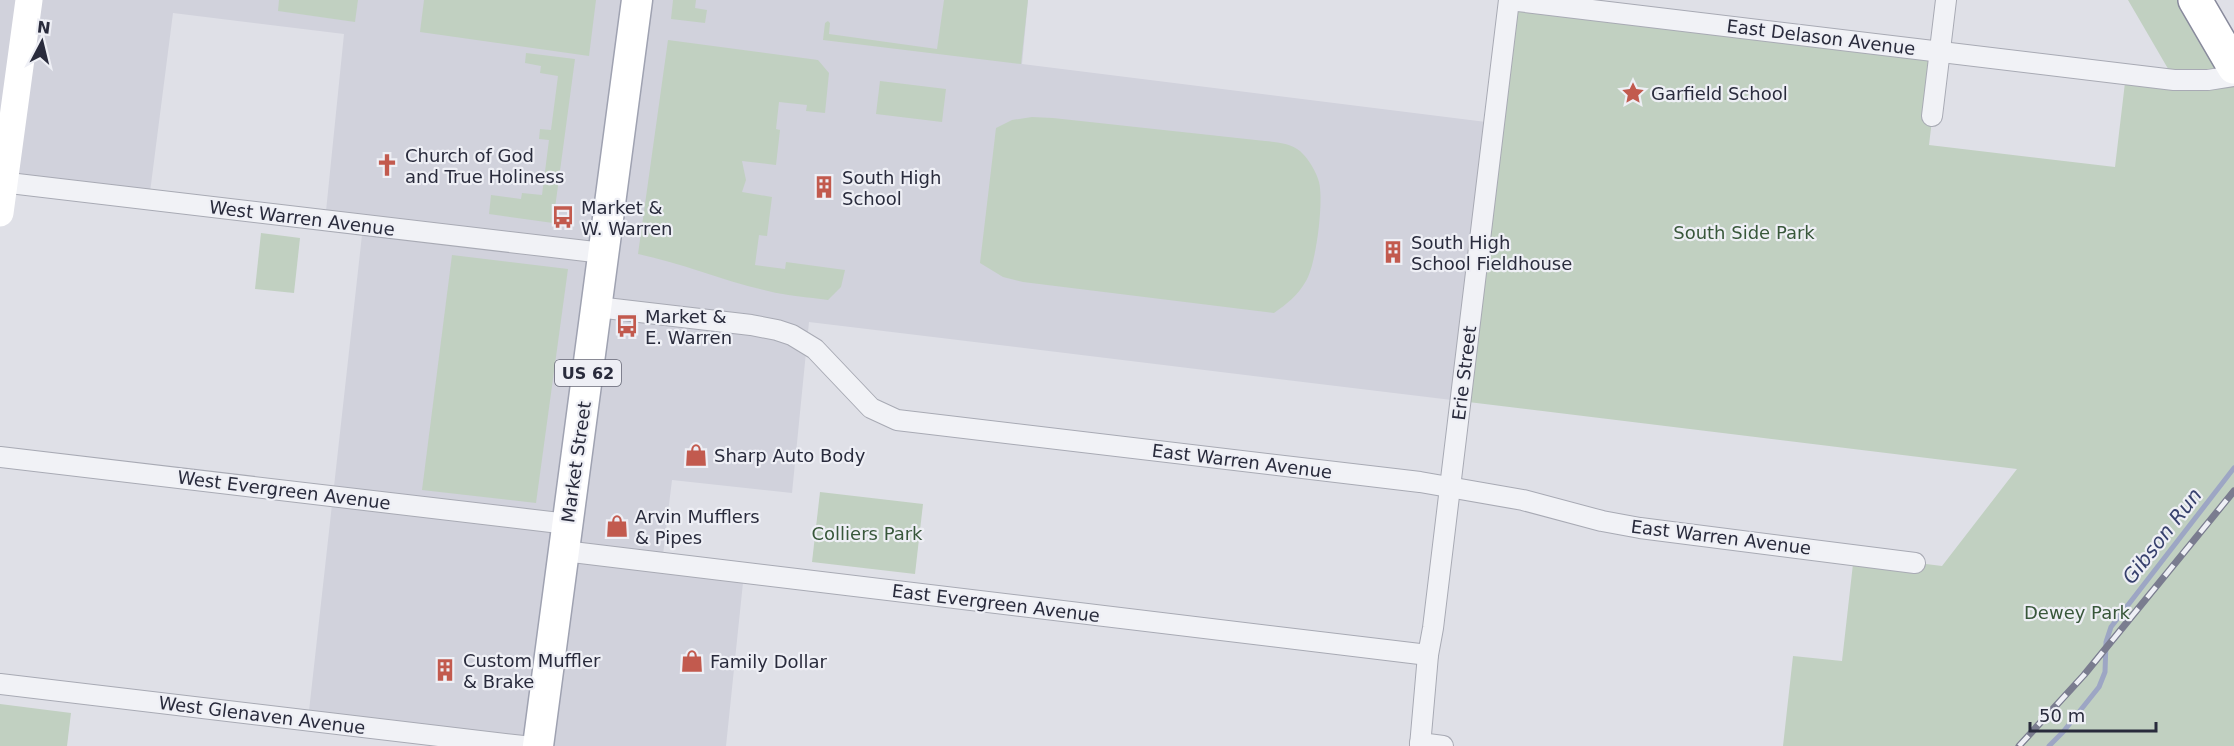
<svg xmlns="http://www.w3.org/2000/svg" width="2234" height="746" viewBox="0 0 2234 746" font-family="'DejaVu Sans',sans-serif">
<style>
.built{fill:#d1d2dc}
.green{fill:#c1d0c1}
.lines{fill:none;stroke-linecap:round;stroke-linejoin:round}
.stream{stroke:#9da6c4;stroke-width:5}
.street-casing{stroke:#a8aab4;stroke-width:22}
.primary-casing{stroke:#9fa2b1;stroke-width:33}
.highway-casing{stroke:#888a9c;stroke-width:36}
.street{stroke:#f1f2f6;stroke-width:20}
.secondary{stroke:#fff;stroke-width:27}
.primary{stroke:#fff;stroke-width:30}
.highway{stroke:#fff;stroke-width:33}
.rail-casing{stroke:#7a7c8f;stroke-width:7}
.rail{stroke:#eeeff5;stroke-width:4.5;stroke-dasharray:14;stroke-linecap:butt}
.labels{text-anchor:middle;dominant-baseline:central;stroke-width:4.5;stroke-linejoin:round;paint-order:stroke}
.shield{fill:#eeeff5;stroke:#646674;stroke-width:1.5}
.shield-label{font-size:16px;font-weight:bold;fill:#292b3c}
.street-label{font-size:18px;fill:#292b3c;stroke:#eeeff5}
.poi-label{font-size:18px;fill:#292b3c;stroke:#eeeff5;text-anchor:start}
.park-label{font-size:18px;fill:#38573a;stroke:#eeeff5}
.water-label{font-size:20px;font-style:italic;fill:#37416d;stroke:#eeeff5}
</style>
<rect width="100%" height="100%" fill="#dfe0e7"/>
<path class="built" d="M 0,0 L 1028,0 L 1022,64 L 1494,123 L 1460,401 L 809,322 L 792,493 L 672,480 L 662,563 L 744,573 L 726,746 L 432,746 L 433,736 L 308,720 L 363,226 L 325,221 L 344,34 L 173,13 L 149,200 L 4,182 L 0,213 Z"/>
<g class="green">
<path d="M 279,0 L 358,0 L 355,22 L 278,11 Z"/>
<path d="M 424,0 L 596,0 L 589,56 L 420,32 Z"/>
<path d="M 673,0 L 696,0 L 695,8 L 707,10 L 705,23 L 671,19 Z"/>
<path d="M 944,0 L 1028,0 L 1021,64 L 823,40 L 825,23 L 828,21 L 830,23 L 829,34 L 937,49 Z"/>
<path d="M 1509,0 L 1940,52 L 1929,145 L 2115,167 L 2126,74 L 2174,79 L 2128,0 L 2195,0 L 2234,67 L 2234,746 L 1783,746 L 1793,656 L 1842,661 L 1854,555 L 1942,566 L 2017,469 L 1460,401 Z"/>
<path d="M 668,40 L 818,60 L 829,73 L 825,113 L 806,111 L 807,105 L 779,102 L 776,129 L 780,130 L 776,165 L 742,161 L 746,180 L 742,192 L 772,197 L 767,236 L 759,235 L 755,265 L 785,269 L 786,262 L 845,270 L 841,287 L 828,300 C 808,297 787,296 768,291 C 723,281 682,263 638,254 Z"/>
<path d="M 526,53 L 575,59 L 553,223 L 489,214 L 491,195 L 521,199 L 522,193 L 542,195 L 549,140 L 539,139 L 540,129 L 551,130 L 558,76 L 540,73 L 541,66 L 525,63 Z"/>
<path d="M 880,81 L 946,89 L 942,122 L 876,114 Z"/>
<path d="M 1032,117 L 1053,118 L 1265,141 C 1276,142 1290,143 1300,151 C 1308,158 1316,171 1319,182 C 1324,201 1316,265 1306,281 C 1298,295 1287,304 1274,313 L 1023,282 L 1003,277 L 980,263 L 996,128 L 1012,120 Z"/>
<path d="M 261,233 L 300,238 L 294,293 L 255,289 Z"/>
<path d="M 452,255 L 568,269 L 536,503 L 422,490 Z"/>
<path d="M 820,492 L 923,504 L 915,574 L 812,562 Z"/>
<path d="M 0,704 L 71,713 L 67,746 L 0,746 Z"/>
</g>
<g class="lines">
<path class="stream" d="M 2049,746 L 2063,732 L 2099,687 L 2105,672 L 2106,642 L 2111,627 L 2234,468"/>
<g class="street-casing">
<g id="street">
<path d="M 1509,0 L 2174,80 L 2208,80 L 2234,76"/>
<path d="M 1932,116 L 1946,0"/>
<path d="M 0,182 L 603,253"/>
<path d="M 597,307 L 751,325 L 777,330 L 792,335 L 815,349 L 871,408 L 897,420 L 1420,482 L 1523,500 L 1602,521 L 1640,528 L 1915,563"/>
<path d="M 0,457 L 568,524"/>
<path d="M 564,551 L 1428,655"/>
<path d="M 0,684 L 523,746"/>
<path d="M 1420,743 L 1443,746"/>
<path d="M 1420,746 L 1428,655 L 1433,628 L 1509,0"/>
</g>
</g>
<g class="primary-casing">
<path id="primary" d="M 538,746 L 637,0"/>
</g>
<g class="highway-casing">
<path id="highway" d="M 2195,0 L 2234,67"/>
</g>
<use href="#street" class="street"/>
<path class="secondary" d="M 0,213 L 29,0"/>
<use href="#primary" class="primary"/>
<use href="#highway" class="highway"/>
<g class="rail-casing">
<path id="rail" d="M 2019,746 L 2084,675 L 2234,491"/>
</g>
<use href="#rail" class="rail"/>
</g>
<defs>
<g id="sight-bare" transform="scale(1.8)"><path d="M0-6L1.8-2.2L6-1.7L2.9 1.2L3.7 5.4L0 3.3L-3.7 5.4L-2.9 1.2L-6-1.7L-1.8-2.2Z" fill="#c25a4e" stroke="#eeeff5" stroke-width="2.5" paint-order="stroke"/></g>
<g id="church-bare" transform="scale(1.8)"><path d="M-1.2-6h2.4v3.5h3.3v2.4h-3.3V6h-2.4V-.1h-3.3v-2.4h3.3Z" fill="#c25a4e" stroke="#eeeff5" stroke-width="2.5" paint-order="stroke"/></g>
<g id="building-bare" transform="scale(1.8)"><path d="M-4-6H4V6H1V3H-1V6H-4ZM-2.5-4.3h1.7v1.8h-1.7ZM.8-4.3h1.7v1.8H.8ZM-2.5-1h1.7V.8h-1.7ZM.8-1h1.7V.8H.8Z" fill="#c25a4e" stroke="#eeeff5" stroke-width="2.5" paint-order="stroke"/></g>
<g id="bus-bare" transform="scale(1.8)"><path d="M-5-6H5V4H4V6H2V4H-2V6H-4V4H-5ZM-3.5-4V0h7V-4ZM-3.5 1.2v1.5H-2V1.2ZM2 1.2v1.5H3.5V1.2Z" fill="#c25a4e" stroke="#eeeff5" stroke-width="2.5" paint-order="stroke"/></g>
<g id="shop-bare" transform="scale(1.8)"><path d="M-5-2.5h2.3a2.7 3.5 0 0 1 5.4 0H5L5.5 6h-11ZM-1.5-2.5h3a1.5 2.3 0 0 0-3 0Z" fill="#c25a4e" stroke="#eeeff5" stroke-width="2.5" paint-order="stroke"/></g>
</defs>
<g fill-rule="evenodd">
<use href="#sight-bare" x="1633" y="93"/>
<use href="#church-bare" x="387" y="165"/>
<use href="#building-bare" x="824" y="187"/>
<use href="#bus-bare" x="563" y="217"/>
<use href="#building-bare" x="1393" y="252"/>
<use href="#bus-bare" x="627" y="326"/>
<use href="#shop-bare" x="696" y="455"/>
<use href="#shop-bare" x="617" y="526"/>
<use href="#shop-bare" x="692" y="661"/>
<use href="#building-bare" x="445" y="670"/>
</g>
<g class="labels">
<rect class="shield" x="555" y="360" width="66" height="26" rx="4.5"/>
<g class="shield-label">
<text x="588" y="373">US 62</text>
</g>
<g class="street-label">
<text transform="translate(1821 37) rotate(7)">East Delason Avenue</text>
<text transform="translate(302 218) rotate(7)">West Warren Avenue</text>
<text transform="translate(1464 373) rotate(-83)">Erie Street</text>
<text transform="translate(1242 461) rotate(7)">East Warren Avenue</text>
<text transform="translate(576 462) rotate(-82)">Market Street</text>
<text transform="translate(284 490) rotate(7)">West Evergreen Avenue</text>
<text transform="translate(1721 537) rotate(7)">East Warren Avenue</text>
<text transform="translate(996 603) rotate(7)">East Evergreen Avenue</text>
<text transform="translate(262 715) rotate(7)">West Glenaven Avenue</text>
</g>
<g class="poi-label">
<text x="1651" y="93">Garfield School</text>
<text x="405" y="155">Church of God<tspan x="405" dy="21">and True Holiness</tspan></text>
<text x="842" y="177">South High<tspan x="842" dy="21">School</tspan></text>
<text x="581" y="207">Market &amp;<tspan x="581" dy="21">W. Warren</tspan></text>
<text x="1411" y="242">South High<tspan x="1411" dy="21">School Fieldhouse</tspan></text>
<text x="645" y="316">Market &amp;<tspan x="645" dy="21">E. Warren</tspan></text>
<text x="714" y="455">Sharp Auto Body</text>
<text x="635" y="516">Arvin Mufflers<tspan x="635" dy="21">&amp; Pipes</tspan></text>
<text x="463" y="660">Custom Muffler<tspan x="463" dy="21">&amp; Brake</tspan></text>
<text x="710" y="661">Family Dollar</text>
</g>
<g class="park-label">
<text x="1744" y="232">South Side Park</text>
<text x="867" y="533">Colliers Park</text>
<text x="2077" y="612">Dewey Park</text>
</g>
<g class="water-label">
<text transform="translate(2162 536) rotate(-52)">Gibson Run</text>
</g>
</g>
<g transform="translate(42 42) rotate(7)" stroke="#eeeff5" stroke-width="4.5" paint-order="stroke">
<path d="M0-4.5L10 22L0 15L-10 22Z" fill="#292b3c"/>
<text y="-9" font-size="16" font-weight="bold" text-anchor="middle" fill="#292b3c">N</text>
</g>
<path d="M2030 722v9h126v-9" fill="none" stroke="#292b3c" stroke-width="3"/>
<text x="2039" y="722" font-size="18" fill="#292b3c" stroke="#eeeff5" stroke-width="4.5" paint-order="stroke">50 m</text>
</svg>
